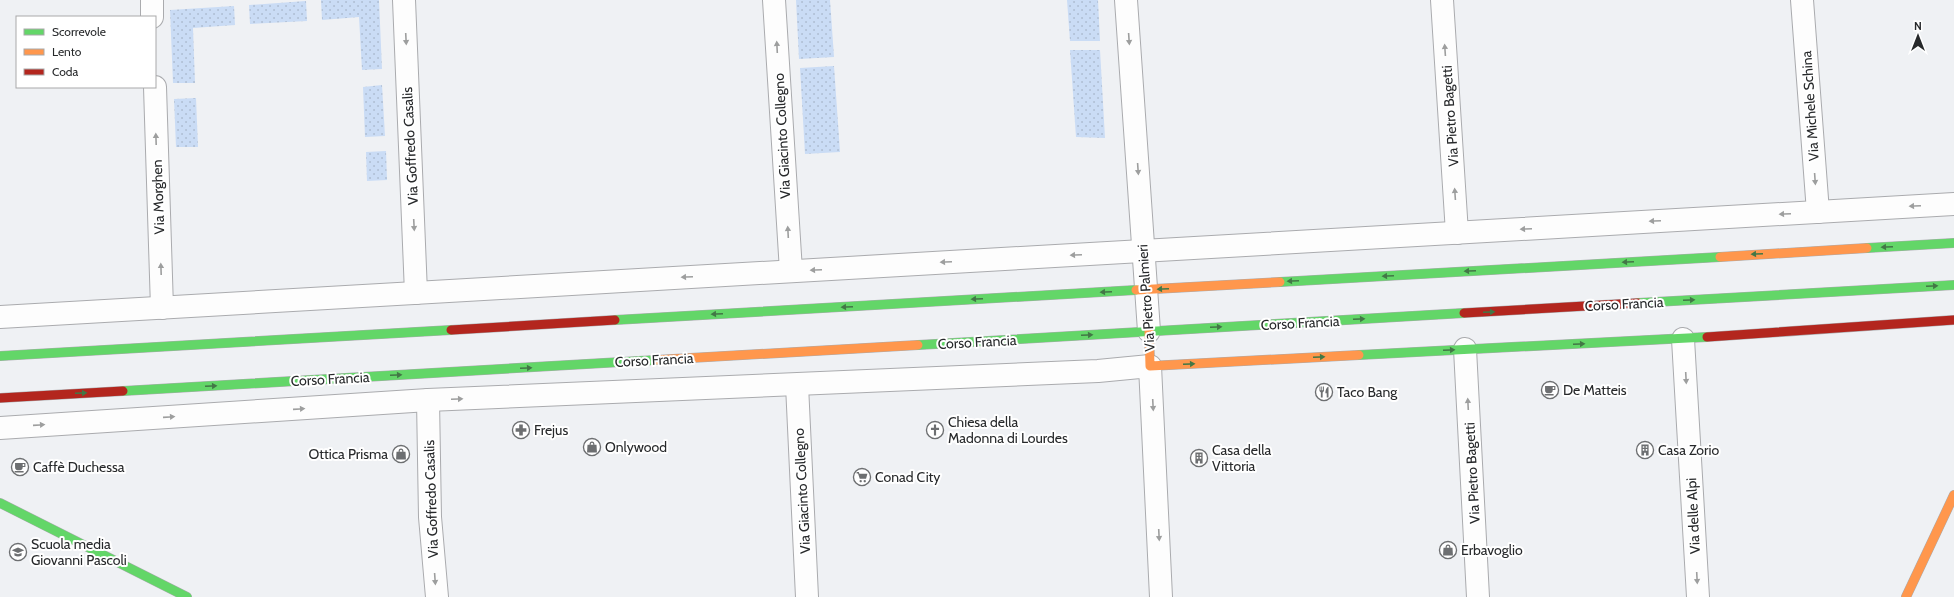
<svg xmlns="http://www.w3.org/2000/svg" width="1954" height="597" viewBox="0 0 1954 597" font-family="Cabin,sans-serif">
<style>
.grass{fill:url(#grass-dots)}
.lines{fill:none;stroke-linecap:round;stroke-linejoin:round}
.street-casing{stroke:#aaabae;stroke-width:24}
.fast-casing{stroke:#aaabae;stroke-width:10}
.slow-casing{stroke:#aaabae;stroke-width:10}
.jam-casing{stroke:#aaabae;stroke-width:10}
.street{stroke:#fdfdfd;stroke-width:22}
.fast{stroke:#63d668;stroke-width:9}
.slow{stroke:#ff974d;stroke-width:9}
.jam{stroke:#b3261e;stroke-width:9}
.oneway{fill:#9d9e9e}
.oneway2{fill:#427746}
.labels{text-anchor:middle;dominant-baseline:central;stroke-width:4;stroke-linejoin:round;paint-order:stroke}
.street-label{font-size:14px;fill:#27292b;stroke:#fff}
.poi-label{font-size:14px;fill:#27292b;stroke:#fff;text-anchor:start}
</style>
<defs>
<pattern id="grass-dots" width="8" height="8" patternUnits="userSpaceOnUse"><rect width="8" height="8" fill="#cadcf5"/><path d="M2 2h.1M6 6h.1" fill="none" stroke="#aebdd2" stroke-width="1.8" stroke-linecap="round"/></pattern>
</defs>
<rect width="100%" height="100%" fill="#eff1f4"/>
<g class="grass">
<path d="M 321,0 L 379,0 L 382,69 L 362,70 L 359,17 L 322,20 Z"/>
<path d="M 796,0 L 830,0 L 834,57 L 799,59 Z"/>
<path d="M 1067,0 L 1098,0 L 1100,41 L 1070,41 Z"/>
<path d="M 306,1 L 307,21 L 250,24 L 249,5 Z"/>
<path d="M 234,6 L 235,25 L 193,28 L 195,83 L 173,83 L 170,10 Z"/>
<path d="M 1070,50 L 1100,50 L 1105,138 L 1076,137 Z"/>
<path d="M 834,66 L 840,152 L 805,154 L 800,68 Z"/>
<path d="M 382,85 L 385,136 L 365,137 L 363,87 Z"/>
<path d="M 196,98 L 198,147 L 176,147 L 174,99 Z"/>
<path d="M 386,151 L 387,180 L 367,181 L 366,152 Z"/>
</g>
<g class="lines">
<g class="street-casing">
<g id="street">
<path d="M 152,0 L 152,17"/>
<path d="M 404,0 L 416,293"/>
<path d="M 774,0 L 791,271"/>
<path d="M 1126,0 L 1149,331"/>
<path d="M 1442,0 L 1457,233"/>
<path d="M 1802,0 L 1818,212"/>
<path d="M 155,87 L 162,308"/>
<path d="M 0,317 L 1954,204"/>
<path d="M 1683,339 L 1698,597"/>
<path d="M 1465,349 L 1478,597"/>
<path d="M 797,385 L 807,597"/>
<path d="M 428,400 L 430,517 L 437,597"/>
<path d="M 0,428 L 428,400 L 1098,371 L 1150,366 L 1161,597"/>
</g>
</g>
<g class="fast-casing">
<g id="fast">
<path d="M 1867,248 L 1954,243"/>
<path d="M 1280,282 L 1720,257"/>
<path d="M 1638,303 L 1954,285"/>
<path d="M 615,320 L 1136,290"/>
<path d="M 918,345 L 1464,313"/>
<path d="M 1359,355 L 1707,337"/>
<path d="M 0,356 L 451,330"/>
<path d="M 123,391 L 656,360"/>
<path d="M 0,503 L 187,597"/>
</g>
</g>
<g class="slow-casing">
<g id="slow">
<path d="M 1720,257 L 1867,248"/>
<path d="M 1136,290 L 1280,282"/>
<path d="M 1149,331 L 1150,366 L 1359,355"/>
<path d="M 656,360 L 918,345"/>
<path d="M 1906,597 L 1954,495"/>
</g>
</g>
<g class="jam-casing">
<g id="jam">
<path d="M 1464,313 L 1638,303"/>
<path d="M 451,330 L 615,320"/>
<path d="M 1707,337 L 1954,320"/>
<path d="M 0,398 L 123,391"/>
</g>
</g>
<use href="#street" class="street"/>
<use href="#fast" class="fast"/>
<use href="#slow" class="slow"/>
<use href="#jam" class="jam"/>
</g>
<defs><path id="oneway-solid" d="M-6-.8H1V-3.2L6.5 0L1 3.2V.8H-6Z"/></defs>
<g class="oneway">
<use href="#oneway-solid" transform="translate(406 39) rotate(87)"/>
<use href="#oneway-solid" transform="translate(1129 39) rotate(86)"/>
<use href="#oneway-solid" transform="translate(777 47) rotate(-93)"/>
<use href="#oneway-solid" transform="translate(1445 50) rotate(-94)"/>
<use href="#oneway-solid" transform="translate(156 139) rotate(-92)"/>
<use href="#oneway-solid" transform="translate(1138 169) rotate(86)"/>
<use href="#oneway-solid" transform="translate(1815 179) rotate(86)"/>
<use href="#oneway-solid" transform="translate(1455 194) rotate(-94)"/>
<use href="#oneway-solid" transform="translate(1915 206) rotate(177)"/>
<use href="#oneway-solid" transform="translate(1785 214) rotate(177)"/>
<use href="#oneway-solid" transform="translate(1655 221) rotate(177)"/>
<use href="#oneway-solid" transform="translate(414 225) rotate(87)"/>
<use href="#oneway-solid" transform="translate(1526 229) rotate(177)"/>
<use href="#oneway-solid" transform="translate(788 232) rotate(-93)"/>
<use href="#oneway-solid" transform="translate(1076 255) rotate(177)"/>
<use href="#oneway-solid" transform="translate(946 262) rotate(177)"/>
<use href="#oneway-solid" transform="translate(161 269) rotate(-92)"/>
<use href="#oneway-solid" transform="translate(816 270) rotate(177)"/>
<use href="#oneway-solid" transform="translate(687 277) rotate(177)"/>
<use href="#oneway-solid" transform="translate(1686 378) rotate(87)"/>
<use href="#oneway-solid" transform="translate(457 399) rotate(-2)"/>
<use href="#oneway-solid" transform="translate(1468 404) rotate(-93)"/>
<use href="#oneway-solid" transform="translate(1153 405) rotate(87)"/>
<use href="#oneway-solid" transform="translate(299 409) rotate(-4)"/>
<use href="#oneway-solid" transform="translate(169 417) rotate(-4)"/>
<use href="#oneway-solid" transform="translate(39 425) rotate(-4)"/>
<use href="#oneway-solid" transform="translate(1159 535) rotate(87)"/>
<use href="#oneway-solid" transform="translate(1697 578) rotate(87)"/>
<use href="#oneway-solid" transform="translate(435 579) rotate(86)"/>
</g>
<g class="oneway2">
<use href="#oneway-solid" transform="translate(1887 247) rotate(177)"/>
<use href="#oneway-solid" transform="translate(1757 254) rotate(177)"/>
<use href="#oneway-solid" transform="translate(1628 262) rotate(177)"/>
<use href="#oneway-solid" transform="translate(1470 271) rotate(177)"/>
<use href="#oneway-solid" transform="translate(1388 276) rotate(177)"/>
<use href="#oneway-solid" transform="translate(1293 281) rotate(177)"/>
<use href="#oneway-solid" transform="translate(1932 286) rotate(-3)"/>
<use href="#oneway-solid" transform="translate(1163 289) rotate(177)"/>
<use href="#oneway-solid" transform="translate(1106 292) rotate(177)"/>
<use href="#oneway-solid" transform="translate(977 299) rotate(177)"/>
<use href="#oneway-solid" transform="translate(1689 300) rotate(-3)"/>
<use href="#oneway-solid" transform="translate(847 307) rotate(177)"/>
<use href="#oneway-solid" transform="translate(1489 312) rotate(-3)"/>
<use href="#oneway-solid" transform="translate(717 314) rotate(177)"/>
<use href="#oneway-solid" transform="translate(1359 319) rotate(-3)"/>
<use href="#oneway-solid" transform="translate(1216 327) rotate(-3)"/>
<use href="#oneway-solid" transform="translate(1087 335) rotate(-3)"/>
<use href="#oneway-solid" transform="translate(1579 344) rotate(-2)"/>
<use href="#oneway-solid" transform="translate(1449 350) rotate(-3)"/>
<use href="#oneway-solid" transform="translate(1319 357) rotate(-3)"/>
<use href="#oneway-solid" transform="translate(1189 364) rotate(-3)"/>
<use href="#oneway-solid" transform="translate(526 368) rotate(-3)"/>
<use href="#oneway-solid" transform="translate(396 375) rotate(-3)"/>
<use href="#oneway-solid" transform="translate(211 386) rotate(-3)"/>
<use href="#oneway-solid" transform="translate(81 393) rotate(-3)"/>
</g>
<defs>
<g id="cafe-ring" transform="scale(0.9)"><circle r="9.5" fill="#fff" stroke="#6d6f71" stroke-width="1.5"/><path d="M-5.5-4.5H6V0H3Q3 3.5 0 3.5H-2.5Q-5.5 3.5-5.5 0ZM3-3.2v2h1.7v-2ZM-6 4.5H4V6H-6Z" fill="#6d6f71"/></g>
<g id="restaurant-ring" transform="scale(0.9)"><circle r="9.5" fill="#fff" stroke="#6d6f71" stroke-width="1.5"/><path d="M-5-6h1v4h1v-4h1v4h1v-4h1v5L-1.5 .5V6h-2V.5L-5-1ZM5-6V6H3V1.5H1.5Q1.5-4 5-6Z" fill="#6d6f71"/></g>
<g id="pharmacy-ring" transform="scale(0.9)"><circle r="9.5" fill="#fff" stroke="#6d6f71" stroke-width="1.5"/><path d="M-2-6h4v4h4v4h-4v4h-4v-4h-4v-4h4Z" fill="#6d6f71"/></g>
<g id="church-ring" transform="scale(0.9)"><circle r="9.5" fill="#fff" stroke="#6d6f71" stroke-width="1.5"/><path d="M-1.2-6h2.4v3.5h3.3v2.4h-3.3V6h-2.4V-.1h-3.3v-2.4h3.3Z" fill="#6d6f71"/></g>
<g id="shop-ring" transform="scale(0.9)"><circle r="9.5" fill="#fff" stroke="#6d6f71" stroke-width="1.5"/><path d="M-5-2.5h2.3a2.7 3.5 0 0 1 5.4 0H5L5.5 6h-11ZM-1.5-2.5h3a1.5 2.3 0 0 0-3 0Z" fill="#6d6f71"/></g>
<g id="building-ring" transform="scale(0.9)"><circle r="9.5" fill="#fff" stroke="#6d6f71" stroke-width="1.5"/><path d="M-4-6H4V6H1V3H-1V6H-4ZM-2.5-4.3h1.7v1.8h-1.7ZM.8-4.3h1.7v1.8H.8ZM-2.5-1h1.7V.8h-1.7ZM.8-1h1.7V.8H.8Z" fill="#6d6f71"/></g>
<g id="supermarket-ring" transform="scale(0.9)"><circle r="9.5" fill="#fff" stroke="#6d6f71" stroke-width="1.5"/><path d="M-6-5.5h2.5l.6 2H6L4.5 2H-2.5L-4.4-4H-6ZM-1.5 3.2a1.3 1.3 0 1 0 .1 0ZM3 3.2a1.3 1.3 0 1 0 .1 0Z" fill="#6d6f71"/></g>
<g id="school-ring" transform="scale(0.9)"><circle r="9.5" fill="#fff" stroke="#6d6f71" stroke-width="1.5"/><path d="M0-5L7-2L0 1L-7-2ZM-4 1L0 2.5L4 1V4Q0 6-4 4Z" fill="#6d6f71"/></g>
</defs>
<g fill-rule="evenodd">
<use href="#cafe-ring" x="1550" y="390"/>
<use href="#restaurant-ring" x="1324" y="392"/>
<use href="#pharmacy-ring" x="521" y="430"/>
<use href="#church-ring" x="935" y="430"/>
<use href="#shop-ring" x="592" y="447"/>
<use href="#building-ring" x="1645" y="450"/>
<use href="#shop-ring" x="401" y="454"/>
<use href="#building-ring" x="1199" y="458"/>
<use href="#cafe-ring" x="20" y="467"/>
<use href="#supermarket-ring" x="862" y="477"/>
<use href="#shop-ring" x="1448" y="550"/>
<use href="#school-ring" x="18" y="552"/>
</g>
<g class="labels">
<g class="street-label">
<text transform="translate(1810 106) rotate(-94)">Via Michele Schina</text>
<text transform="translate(1450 116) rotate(-94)">Via Pietro Bagetti</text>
<text transform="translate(782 136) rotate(-93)">Via Giacinto Collegno</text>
<text transform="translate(410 146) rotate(-93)">Via Goffredo Casalis</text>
<text transform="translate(158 197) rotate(-92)">Via Morghen</text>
<text transform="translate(1146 298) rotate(-94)">Via Pietro Palmieri</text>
<text transform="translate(1624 304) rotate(-3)">Corso Francia</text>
<text transform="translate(1300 323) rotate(-3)">Corso Francia</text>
<text transform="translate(977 342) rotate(-3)">Corso Francia</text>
<text transform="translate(654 360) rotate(-3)">Corso Francia</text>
<text transform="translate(330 379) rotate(-3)">Corso Francia</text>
<text transform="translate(1472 473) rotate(-93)">Via Pietro Bagetti</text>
<text transform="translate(802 491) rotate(-93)">Via Giacinto Collegno</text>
<text transform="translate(431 499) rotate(-92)">Via Goffredo Casalis</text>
<text transform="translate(1693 516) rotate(-93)">Via delle Alpi</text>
</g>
<g class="poi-label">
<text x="1563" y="390">De Matteis</text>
<text x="1337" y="392">Taco Bang</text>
<text x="948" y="422">Chiesa della<tspan x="948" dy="16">Madonna di Lourdes</tspan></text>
<text x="534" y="430">Frejus</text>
<text x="605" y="447">Onlywood</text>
<text x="1212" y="450">Casa della<tspan x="1212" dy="16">Vittoria</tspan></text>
<text x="1658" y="450">Casa Zorio</text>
<text x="388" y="454" text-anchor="end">Ottica Prisma</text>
<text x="33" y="467">Caffè Duchessa</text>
<text x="875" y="477">Conad City</text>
<text x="31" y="544">Scuola media<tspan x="31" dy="16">Giovanni Pascoli</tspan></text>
<text x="1461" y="550">Erbavoglio</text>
</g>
</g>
<rect x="16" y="16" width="140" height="72" fill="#ffffff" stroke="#a9a9aa"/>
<rect x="24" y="29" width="20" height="6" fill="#63d668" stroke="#a9a9aa"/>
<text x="52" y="36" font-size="12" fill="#27292b">Scorrevole</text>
<rect x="24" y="49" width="20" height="6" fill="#ff974d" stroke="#a9a9aa"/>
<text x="52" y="56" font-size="12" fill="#27292b">Lento</text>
<rect x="24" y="69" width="20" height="6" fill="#b3261e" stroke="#a9a9aa"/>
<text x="52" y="76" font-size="12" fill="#27292b">Coda</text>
<g transform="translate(1918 36)" stroke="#ffffff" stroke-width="3" paint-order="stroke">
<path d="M0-3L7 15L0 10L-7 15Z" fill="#27292b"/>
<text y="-6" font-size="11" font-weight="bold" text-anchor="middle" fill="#27292b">N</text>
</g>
</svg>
